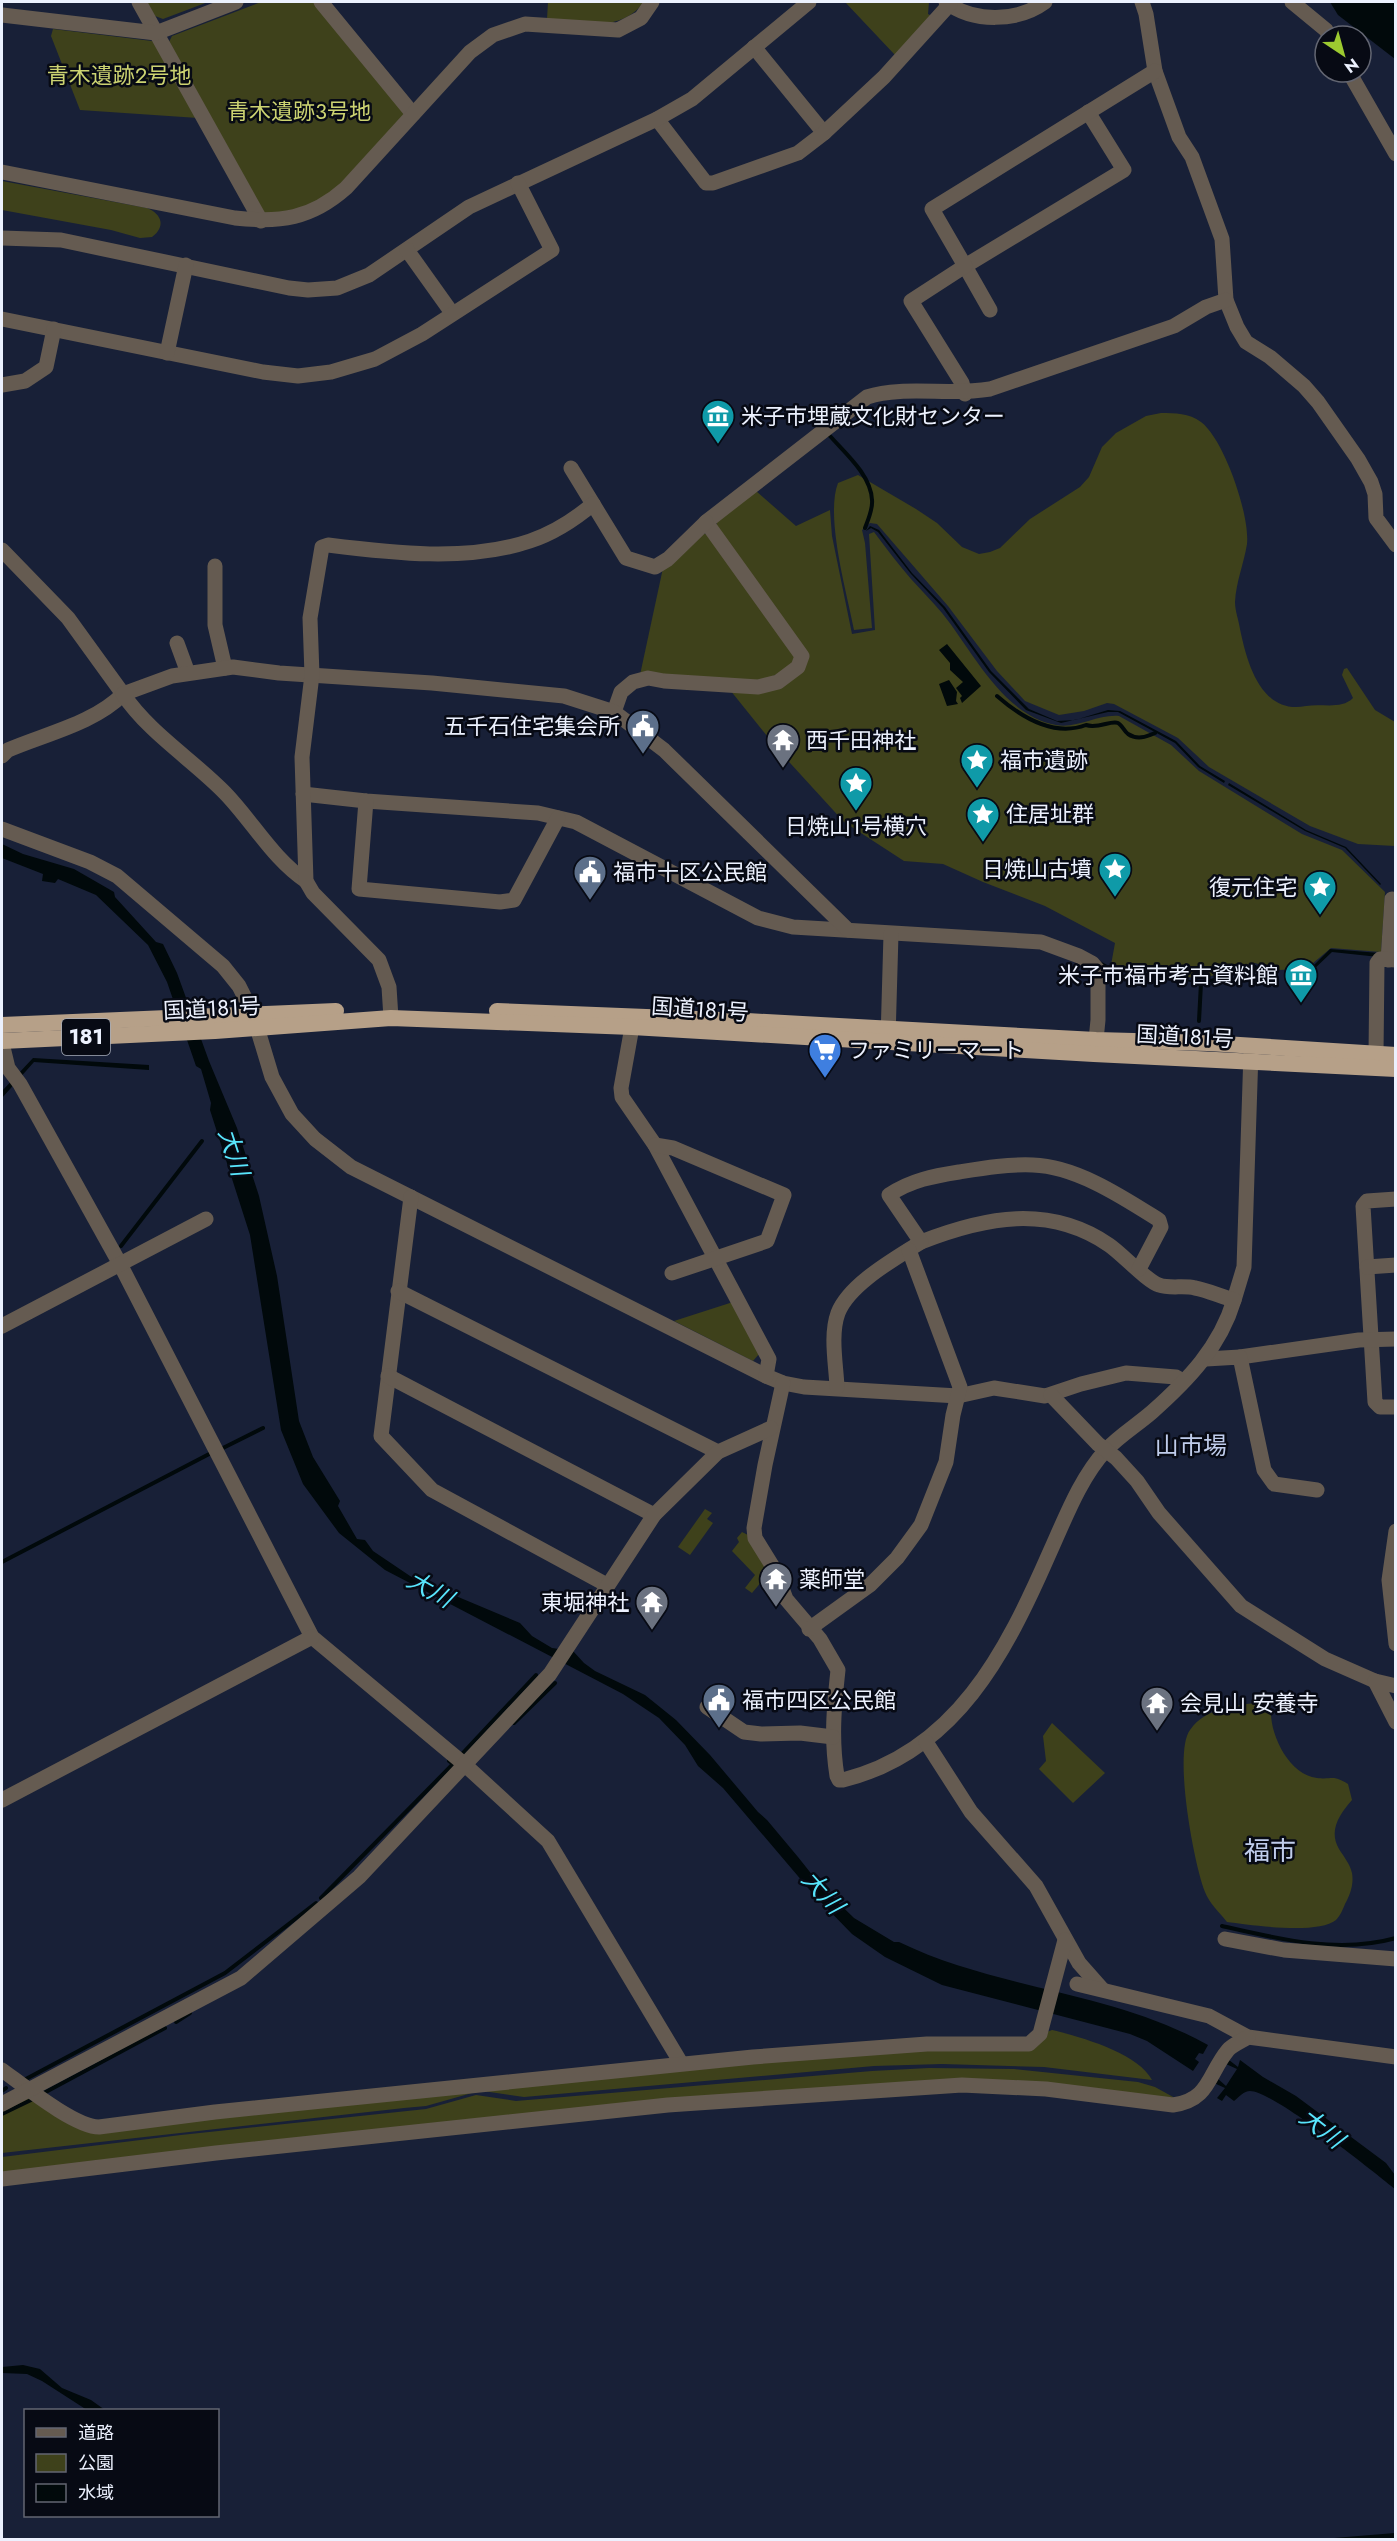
<svg xmlns="http://www.w3.org/2000/svg" width="1397" height="2541" viewBox="0 0 1397 2541" font-family="Jost,'Noto Sans JP',sans-serif">
<style>
.green{fill:#3e411b}
.water{fill:#01090b}
.lines{fill:none;stroke-linecap:round;stroke-linejoin:round}
.stream{stroke:#01090b;stroke-width:4}
.minor{stroke:#655b51;stroke-width:15}
.trunk{stroke:#b6a088;stroke-width:16}
.labels{text-anchor:middle;dominant-baseline:central;stroke-width:5;stroke-linejoin:round;paint-order:stroke}
.shield{fill:#070a14;stroke:#a7acb8;stroke-width:1.5}
.shield-label{font-size:21px;font-weight:bold;fill:#ecf1fe}
.park-label{font-size:22px;fill:#ccd371;stroke:#070a14}
.poi-label{font-size:22px;fill:#ecf1fe;stroke:#070a14;text-anchor:start}
.street-label{font-size:22px;fill:#ecf1fe;stroke:#070a14}
.water-label{font-size:24px;font-style:italic;fill:#58e5fc;stroke:#070a14}
.neighbourhood-label{font-size:24px;fill:#bfcceb;stroke:#070a14}
.quarter-label{font-size:26px;fill:#bfcceb;stroke:#070a14}
</style>
<rect width="100%" height="100%" fill="#182037"/>
<g class="green">
<path d="M 147,2 L 208,2 L 163,19 L 155,16 Z"/>
<path d="M 261,2 L 317,2 L 402,109 L 404,115 L 338,188 L 310,208 L 266,216 L 169,42 L 172,36 Z"/>
<path d="M 548,2 L 644,2 C 619,34 583,22 547,19 Z"/>
<path d="M 845,2 L 929,2 L 928,14 L 932,16 L 895,55 Z"/>
<path d="M 53,29 L 152,41 L 156,44 L 198,118 L 80,110 L 51,36 Z"/>
<path d="M 2,181 L 147,208 C 162,214 166,227 152,237 L 140,238 L 111,230 L 2,210 Z"/>
<path d="M 1161,413 C 1175,413 1189,413 1201,422 C 1224,439 1250,515 1247,544 C 1244,563 1236,582 1235,602 C 1235,611 1239,621 1240,629 C 1247,663 1261,715 1306,706 C 1322,703 1341,710 1353,698 L 1342,675 L 1344,669 L 1347,668 L 1375,710 L 1395,722 L 1395,846 L 1358,844 L 1310,826 L 1209,767 L 1178,738 L 1114,704 L 1107,703 L 1084,711 L 1059,715 L 1025,701 L 997,671 L 948,606 L 877,524 L 870,523 L 862,530 L 865,543 L 872,628 L 854,630 C 847,593 825,517 838,483 L 858,475 L 916,509 L 937,523 L 962,547 L 979,554 L 990,552 L 1000,548 L 1030,519 L 1080,487 L 1089,477 L 1102,447 L 1116,433 L 1146,416 Z"/>
<path d="M 756,491 L 796,526 L 830,510 L 832,536 L 852,634 L 875,630 L 869,534 L 874,532 C 886,548 898,564 911,579 C 921,590 932,601 942,613 C 973,651 1002,715 1056,725 C 1077,729 1098,714 1119,716 L 1171,745 L 1199,771 L 1302,834 L 1342,850 L 1385,892 L 1381,952 L 1331,948 L 1306,969 L 1278,970 L 1255,963 L 1201,979 L 1111,965 L 1115,943 L 1045,906 L 983,882 L 943,864 L 904,861 L 844,822 L 780,752 L 730,690 C 758,687 788,693 805,666 L 716,528 L 717,521 Z"/>
<path d="M 701,533 L 709,535 L 793,653 L 795,660 L 793,667 L 760,682 L 640,675 L 663,568 Z"/>
<path d="M 733,1302 L 759,1354 L 753,1361 L 674,1321 Z"/>
<path d="M 705,1509 L 712,1513 L 707,1519 L 713,1523 L 690,1555 L 678,1547 Z"/>
<path d="M 742,1532 L 748,1535 L 768,1574 L 752,1593 L 745,1588 L 755,1575 L 732,1551 L 739,1542 L 737,1538 Z"/>
<path d="M 1261,1702 L 1271,1713 C 1271,1737 1290,1775 1317,1778 C 1333,1780 1332,1774 1348,1784 L 1352,1800 C 1340,1814 1328,1830 1339,1849 C 1344,1857 1350,1864 1352,1873 C 1354,1884 1350,1895 1345,1904 C 1343,1909 1340,1916 1336,1920 C 1318,1935 1250,1925 1227,1922 C 1220,1913 1209,1903 1205,1892 C 1194,1865 1173,1752 1190,1730 C 1206,1707 1236,1706 1261,1702 Z"/>
<path d="M 1052,1723 L 1105,1773 L 1073,1803 L 1039,1769 L 1046,1761 L 1043,1736 Z"/>
<path d="M 1052,2030 C 1081,2037 1138,2053 1152,2080 L 1044,2067 L 942,2064 L 874,2066 L 524,2097 L 483,2091 L 798,2055 L 1030,2047 L 1047,2032 Z"/>
<path d="M 929,2068 L 1014,2069 L 1138,2082 L 1155,2087 L 1175,2098 L 957,2082 L 2,2173 L 2,2157 L 181,2135 L 426,2109 L 476,2095 L 516,2101 L 872,2071 Z"/>
<path d="M 472,2091 L 472,2093 L 426,2106 L 404,2108 L 2,2153 L 2,2109 L 26,2097 L 84,2127 Z"/>
</g>
<g class="water">
<path d="M 1330,2 L 1395,2 L 1395,59 L 1338,15 Z"/>
<path d="M 870,526 L 879,530 L 912,573 L 945,607 L 991,671 L 1029,709 L 1057,721 L 1075,720 L 1108,710 L 1120,711 L 1176,741 L 1200,766 L 1225,781 L 1224,783 L 1198,767 L 1175,743 L 1118,712 L 1108,712 L 1061,723 L 1026,710 L 989,672 L 943,608 L 911,574 L 878,532 L 871,528 L 866,531 Z"/>
<path d="M 947,644 L 981,686 L 962,703 L 960,698 L 962,696 L 956,688 L 963,682 L 950,670 L 950,663 L 939,650 Z"/>
<path d="M 949,680 L 957,692 L 956,701 L 958,704 L 947,706 L 939,684 Z"/>
<path d="M 1229,783 L 1306,830 L 1346,847 L 1381,884 L 1380,885 L 1345,848 L 1305,831 L 1228,785 Z"/>
<path d="M 2,844 L 23,854 L 74,869 L 114,892 L 115,897 L 156,942 L 163,944 L 177,973 L 209,1061 L 237,1128 L 259,1196 L 277,1276 L 299,1421 L 313,1457 L 340,1501 L 338,1506 L 357,1539 L 365,1540 L 373,1551 L 413,1578 L 520,1623 L 532,1636 L 552,1648 L 573,1651 L 584,1663 L 595,1671 L 645,1695 L 676,1720 L 710,1755 L 758,1812 L 767,1820 L 798,1857 L 821,1886 L 854,1918 L 894,1942 L 899,1942 C 998,1990 1112,1991 1208,2045 L 1203,2054 L 1199,2053 L 1195,2059 L 1199,2062 L 1193,2071 L 1147,2041 L 1130,2034 L 942,1985 L 885,1957 L 852,1934 L 814,1895 L 723,1788 L 698,1766 L 685,1745 L 659,1718 L 623,1694 L 385,1570 L 339,1533 L 303,1484 L 281,1430 L 250,1235 L 210,1110 L 211,1103 L 201,1069 L 196,1066 L 167,982 L 148,945 L 96,895 L 58,879 L 55,883 L 42,881 L 43,874 L 2,858 Z"/>
<path d="M 1330,949 L 1379,953 L 1379,957 L 1332,952 L 1311,972 L 1309,970 Z"/>
<path d="M 1081,951 L 1111,967 L 1201,982 L 1230,973 L 1231,976 L 1204,984 L 1111,969 L 1080,953 Z"/>
<path d="M 33,1058 L 149,1065 L 149,1070 L 34,1062 L 2,1098 L 2,1091 Z"/>
<path d="M 1229,2060 L 1238,2067 L 1240,2060 L 1263,2077 L 1296,2096 L 1386,2163 L 1395,2175 L 1395,2189 C 1373,2171 1273,2091 1250,2091 C 1244,2091 1239,2097 1234,2101 L 1226,2095 L 1222,2101 L 1217,2098 L 1225,2088 L 1214,2083 L 1217,2078 L 1226,2086 L 1237,2069 L 1226,2064 Z"/>
<path d="M 23,2365 L 40,2369 L 62,2388 L 91,2400 L 105,2410 L 87,2410 L 42,2381 L 27,2374 L 2,2373 L 2,2367 Z"/>
<path d="M 1395,2533 L 1395,2539 L 1328,2539 L 1334,2538 Z"/>
</g>
<g class="lines">
<g class="stream">
<path d="M 830,436 C 845,453 871,475 872,500 C 873,509 868,520 865,528"/>
<path d="M 997,696 C 1021,717 1054,737 1086,725 C 1098,729 1111,720 1118,723 C 1122,725 1124,731 1128,734 C 1137,740 1146,737 1155,733"/>
<path d="M 1242,971 L 1255,967"/>
<path d="M 1199,1021 L 1201,983"/>
<path d="M 121,1246 L 202,1141"/>
<path d="M 221,1449 L 263,1428"/>
<path d="M 2,1562 L 213,1452"/>
<path d="M 514,1723 L 555,1683"/>
<path d="M 461,1755 L 536,1675"/>
<path d="M 321,1898 L 453,1764 L 449,1761"/>
<path d="M 1222,1926 C 1278,1939 1339,1954 1396,1938"/>
<path d="M 176,2022 L 190,2013"/>
<path d="M 24,2080 L 225,1973 L 316,1903"/>
<path d="M 2,2091 L 6,2088"/>
<path d="M 42,2094 L 165,2028"/>
<path d="M 2,2114 L 31,2100"/>
</g>
<g class="minor">
<path d="M 139,2 L 261,221"/>
<path d="M 321,2 L 413,114"/>
<path d="M 946,2 C 973,23 1018,22 1045,2"/>
<path d="M 1142,2 L 1146,14 L 1155,71 L 1179,137 L 1192,157 L 1222,239 L 1226,300 L 1237,327 L 1246,342 L 1270,357 L 1304,386 L 1318,402 L 1358,459 L 1371,482 L 1375,494 L 1376,518 L 1396,545"/>
<path d="M 1292,2 L 1326,30 L 1329,36"/>
<path d="M 2,15 L 156,33 L 236,2"/>
<path d="M 754,47 L 824,133"/>
<path d="M 1349,72 L 1396,154"/>
<path d="M 657,119 L 706,183 L 713,183 L 798,153 L 824,133 L 884,77 L 950,4"/>
<path d="M 2,172 L 235,218 C 280,223 311,219 346,188 L 470,52 L 493,35 L 525,24 L 618,30 L 641,18 L 652,2"/>
<path d="M 2,238 L 61,240 L 289,288 L 308,290 L 337,288 L 369,275 L 469,207 L 657,119 L 692,99 L 809,2"/>
<path d="M 407,250 L 452,313"/>
<path d="M 990,310 L 965,266 L 1124,170 L 1088,112"/>
<path d="M 2,319 L 263,372 L 298,376 L 331,372 L 375,359 L 422,334 L 552,250 L 518,183"/>
<path d="M 167,353 L 186,265"/>
<path d="M 2,385 L 25,381 L 46,367 L 54,329"/>
<path d="M 965,394 L 962,383 L 911,301 L 965,266 L 932,209 L 1155,71"/>
<path d="M 571,468 L 593,504"/>
<path d="M 2,550 L 68,618 L 123,694 C 95,723 45,734 8,750 L 2,756"/>
<path d="M 215,566 L 215,625 L 225,668"/>
<path d="M 177,643 L 188,673"/>
<path d="M 614,712 L 621,692 L 633,682 L 648,678 L 664,681 L 758,687 L 778,682 L 798,667 L 802,656 L 706,522 L 867,397 C 904,385 949,396 990,389 L 1174,326 L 1206,307 L 1226,300"/>
<path d="M 303,794 L 366,801 L 538,813 L 576,822 L 758,918 L 793,927 L 1041,942 L 1079,956 L 1092,963 L 1098,970 L 1098,1020 L 1095,1050"/>
<path d="M 366,801 L 359,889 L 500,902 L 514,900 L 558,818"/>
<path d="M 2,829 L 90,862 L 117,876 L 223,966 L 239,986 L 253,1014 L 272,1077 L 292,1114 L 315,1139 L 351,1167 L 766,1376 L 783,1383 L 804,1387 L 958,1396 L 994,1388 L 1045,1396 L 1081,1384 L 1126,1373 L 1176,1377 L 1183,1381"/>
<path d="M 306,881 C 273,859 253,822 225,793 C 193,760 149,733 123,694 L 172,676 L 233,667 L 279,673 L 432,683 L 564,696 L 614,712 L 664,750 L 848,930"/>
<path d="M 1388,960 L 1392,899"/>
<path d="M 391,1018 L 389,987 L 379,960 L 313,893 L 306,881 L 302,757 L 312,675 L 310,618 L 322,547 L 328,545 C 392,553 468,562 530,541 C 554,533 574,520 593,504 L 626,558 L 655,567 L 668,559 L 706,522"/>
<path d="M 632,1027 L 621,1088 L 622,1097 L 655,1145 L 769,1359 L 766,1376"/>
<path d="M 888,1039 L 891,934"/>
<path d="M 2,1043 L 8,1068 L 20,1084 L 120,1264 L 312,1637 L 464,1764 L 548,1841 L 681,2063"/>
<path d="M 1376,1054 L 1377,963 L 1380,959 L 1396,960"/>
<path d="M 655,1145 L 673,1148 L 784,1195 L 767,1241 L 672,1273"/>
<path d="M 411,1197 L 381,1436 L 432,1490 L 607,1585"/>
<path d="M 1396,1199 L 1367,1201 L 1363,1206 L 1375,1402 L 1380,1407 L 1396,1407"/>
<path d="M 1367,1267 L 1396,1265"/>
<path d="M 398,1291 L 718,1452"/>
<path d="M 1234,1300 L 1244,1267 L 1251,1052"/>
<path d="M 2,1326 L 206,1219"/>
<path d="M 1240,1357 L 1359,1340 L 1396,1339"/>
<path d="M 1206,1359 L 1240,1357 L 1264,1470 L 1274,1484 L 1317,1490"/>
<path d="M 388,1376 L 654,1515"/>
<path d="M 783,1383 L 765,1465 L 754,1528 L 755,1538 L 776,1572 L 786,1599 L 820,1639 L 838,1670 C 834,1707 831,1739 837,1776 L 839,1780 L 843,1780 C 956,1752 1006,1652 1049,1554 C 1065,1519 1080,1478 1106,1450 C 1119,1436 1137,1425 1152,1412 C 1188,1380 1220,1347 1234,1300 C 1222,1297 1207,1290 1195,1288 C 1184,1285 1170,1289 1159,1285 C 1148,1282 1121,1253 1109,1245 C 1049,1204 985,1217 921,1242"/>
<path d="M 837,1387 C 836,1364 830,1335 838,1313 C 849,1284 896,1258 921,1242 L 889,1195 C 911,1180 934,1176 959,1172 C 984,1168 1008,1164 1033,1165 C 1076,1166 1124,1198 1159,1220 L 1161,1227 L 1139,1269"/>
<path d="M 1051,1395 L 1098,1444 L 1116,1458 L 1137,1481 L 1159,1513 L 1241,1606 L 1325,1659 L 1375,1681"/>
<path d="M 1396,1531 L 1389,1580 L 1396,1644"/>
<path d="M 809,1629 L 870,1585 L 897,1558 L 921,1525 L 946,1462 L 953,1415 L 960,1387 L 909,1250"/>
<path d="M 1396,1686 L 1375,1681 L 1396,1722"/>
<path d="M 707,1707 L 744,1732 L 761,1734 L 800,1733 L 833,1737"/>
<path d="M 926,1742 L 971,1812 L 1036,1886 L 1079,1963 L 1102,1989"/>
<path d="M 2,1800 L 312,1637"/>
<path d="M 1225,1939 L 1284,1950 L 1396,1959"/>
<path d="M 1077,1984 L 1209,2016 L 1248,2037 L 1396,2057"/>
<path d="M 2,2070 C 23,2085 75,2127 99,2127 L 215,2112 L 753,2057 L 927,2044 L 1029,2044 L 1040,2034 L 1065,1940"/>
<path d="M 2,2104 L 241,1978 L 359,1877 L 550,1674 L 654,1515 L 718,1452 L 771,1428"/>
<path d="M 2,2179 L 216,2153 L 668,2105 L 962,2085 L 1046,2089 L 1173,2105 C 1210,2100 1208,2074 1228,2050 C 1232,2045 1242,2041 1248,2037"/>
</g>
<g class="trunk">
<path d="M 497,1011 L 747,1021 L 1096,1040 L 1208,1043 L 1396,1055"/>
<path d="M 2,1025 L 336,1011"/>
<path d="M 2,1041 L 215,1031 L 391,1018 L 632,1027 L 1094,1054 L 1396,1069"/>
</g>
</g>
<defs>
<g id="museum-pin" transform="scale(1.725)"><path d="M0 17L-7.5 6A9.5 9.5 0 1 1 7.5 6Z" fill="#0f9aa8" stroke="#070a14"/><path d="M0-6L6-3V-2H-6V-3ZM-5-1h2V3h-2ZM-1-1h2V3h-2ZM3-1h2V3H3ZM-6 4H6V6H-6Z" fill="#fff"/></g>
<g id="civic-pin" transform="scale(1.725)"><path d="M0 17L-7.5 6A9.5 9.5 0 1 1 7.5 6Z" fill="#5c6f8a" stroke="#070a14"/><path d="M-.6-6.5H3V-4.5H.6V-3L4-1V1h2V6H-6V1h2V-1L-.6-3ZM-1.2 2.5V6h2.4V2.5Z" fill="#fff"/></g>
<g id="temple-pin" transform="scale(1.725)"><path d="M0 17L-7.5 6A9.5 9.5 0 1 1 7.5 6Z" fill="#6b7280" stroke="#070a14"/><path d="M0-6L5-2H3V0L6.5 2.5H4V6H1.5V3h-3V6H-4V2.5H-6.5L-3 0V-2H-5Z" fill="#fff"/></g>
<g id="sight-pin" transform="scale(1.725)"><path d="M0 17L-7.5 6A9.5 9.5 0 1 1 7.5 6Z" fill="#0f9aa8" stroke="#070a14"/><path d="M0-6L1.8-2.2L6-1.7L2.9 1.2L3.7 5.4L0 3.3L-3.7 5.4L-2.9 1.2L-6-1.7L-1.8-2.2Z" fill="#fff"/></g>
<g id="supermarket-pin" transform="scale(1.725)"><path d="M0 17L-7.5 6A9.5 9.5 0 1 1 7.5 6Z" fill="#3f7fe0" stroke="#070a14"/><path d="M-6-5.5h2.5l.6 2H6L4.5 2H-2.5L-4.4-4H-6ZM-1.5 3.2a1.3 1.3 0 1 0 .1 0ZM3 3.2a1.3 1.3 0 1 0 .1 0Z" fill="#fff"/></g>
</defs>
<g fill-rule="evenodd">
<use href="#museum-pin" x="718" y="416"/>
<use href="#civic-pin" x="643" y="726"/>
<use href="#temple-pin" x="783" y="740"/>
<use href="#sight-pin" x="977" y="760"/>
<use href="#sight-pin" x="856" y="783"/>
<use href="#sight-pin" x="983" y="814"/>
<use href="#sight-pin" x="1115" y="869"/>
<use href="#civic-pin" x="590" y="872"/>
<use href="#sight-pin" x="1320" y="887"/>
<use href="#museum-pin" x="1301" y="975"/>
<use href="#supermarket-pin" x="825" y="1050"/>
<use href="#temple-pin" x="776" y="1579"/>
<use href="#temple-pin" x="652" y="1602"/>
<use href="#civic-pin" x="719" y="1700"/>
<use href="#temple-pin" x="1157" y="1703"/>
</g>
<g class="labels">
<rect class="shield" x="62" y="1019" width="48" height="36" rx="4.5"/>
<g class="shield-label">
<text x="86" y="1037">181</text>
</g>
<g class="park-label">
<text x="119" y="75">青木遺跡2号地</text>
<text x="299" y="111">青木遺跡3号地</text>
</g>
<g class="poi-label">
<text x="741" y="416">米子市埋蔵文化財センター</text>
<text x="620" y="726" text-anchor="end">五千石住宅集会所</text>
<text x="806" y="740">西千田神社</text>
<text x="1000" y="760">福市遺跡</text>
<text x="1006" y="814">住居址群</text>
<text x="856" y="826" text-anchor="middle">日焼山1号横穴</text>
<text x="1092" y="869" text-anchor="end">日焼山古墳</text>
<text x="613" y="872">福市十区公民館</text>
<text x="1297" y="887" text-anchor="end">復元住宅</text>
<text x="1278" y="975" text-anchor="end">米子市福市考古資料館</text>
<text x="848" y="1050">ファミリーマート</text>
<text x="799" y="1579">薬師堂</text>
<text x="629" y="1602" text-anchor="end">東堀神社</text>
<text x="742" y="1700">福市四区公民館</text>
<text x="1180" y="1703">会見山 安養寺</text>
</g>
<g class="street-label">
<text transform="translate(212 1008) rotate(-3)">国道181号</text>
<text transform="translate(700 1009) rotate(4)">国道181号</text>
<text transform="translate(1185 1036) rotate(3)">国道181号</text>
</g>
<g class="water-label">
<text transform="translate(234 1152) rotate(72)">大川</text>
<text transform="translate(430 1589) rotate(29)">大川</text>
<text transform="translate(823 1892) rotate(48)">大川</text>
<text transform="translate(1322 2128) rotate(38)">大川</text>
</g>
<g class="neighbourhood-label">
<text x="1191" y="1445">山市場</text>
</g>
<g class="quarter-label">
<text x="1270" y="1851">福市</text>
</g>
</g>
<rect width="1397" height="2541" fill="none" stroke="#ecf1fe" stroke-width="6"/>
<rect x="24" y="2409" width="195" height="108" fill="#070a14" stroke="#636672" stroke-width="1.5"/>
<rect x="36" y="2428" width="30" height="9" fill="#655b51" stroke="#636672" stroke-width="1.5"/>
<text x="78" y="2439" font-size="18" fill="#ecf1fe">道路</text>
<rect x="36" y="2454" width="30" height="18" fill="#3e411b" stroke="#636672" stroke-width="1.5"/>
<text x="78" y="2469" font-size="18" fill="#ecf1fe">公園</text>
<rect x="36" y="2484" width="30" height="18" fill="#01090b" stroke="#636672" stroke-width="1.5"/>
<text x="78" y="2499" font-size="18" fill="#ecf1fe">水域</text>
<g transform="translate(1343 54) rotate(144)"><circle r="28" fill="#070a14" stroke="#636672" stroke-width="1.5"/>
<path d="M0-4.5L10 22L0 15L-10 22Z" fill="#9dca30"/>
<text y="-9" font-size="16" font-weight="bold" text-anchor="middle" fill="#ecf1fe">N</text>
</g>
</svg>
